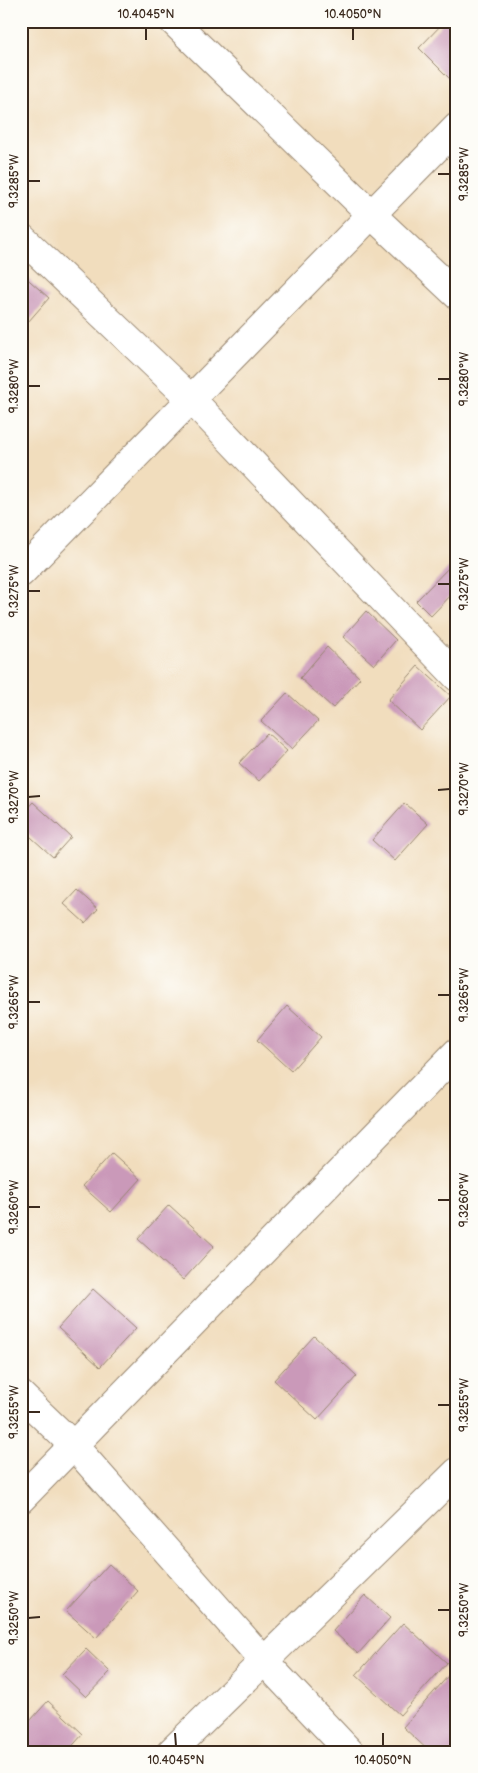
<svg xmlns="http://www.w3.org/2000/svg" width="478" height="1773" viewBox="0 0 478 1773" font-family="'Balsamiq Sans',sans-serif">
<style>
.building{fill:#ca99b9}
.lines{fill:none;stroke-linecap:round;stroke-linejoin:round}
.street-casing{stroke:#96846e;stroke-width:30}
.street{stroke:#fff;stroke-width:28}
.ticks{fill:none;stroke:#3b2a1e;stroke-width:2}
.neatline{fill:none;stroke:#3b2a1e;stroke-width:2}
.ticks-label{font-size:12px;text-anchor:middle;fill:#3b2a1e}
</style>
<rect width="100%" height="100%" fill="#fdfcf7"/>
<filter id="ink" filterUnits="userSpaceOnUse"><feTurbulence type="fractalNoise" baseFrequency=".02" numOctaves="2"/><feDisplacementMap in="SourceGraphic" scale="10" xChannelSelector="R" yChannelSelector="G"/><feConvolveMatrix kernelMatrix="1 2 1 2 8 2 1 2 1" color-interpolation-filters="sRGB"/></filter>
<filter id="wash" filterUnits="userSpaceOnUse"><feTurbulence type="fractalNoise" baseFrequency=".0096" numOctaves="4" result="noise"/><feDisplacementMap in="SourceGraphic" scale="20" xChannelSelector="R" yChannelSelector="G"/><feGaussianBlur stdDeviation="1.12" result="paint"/><feColorMatrix in="noise" values="0 0 0 0 0 0 0 0 0 0 0 0 0 0 0 0 0 1.4 0 .05"/><feComposite in="paint" operator="in"/></filter>
<g filter="url(#wash)">
<rect width="100%" height="100%" fill="#f1ddbd"/>
<g id="blocks">
<g class="building">
<path d="M 445,21 L 457,21 L 457,79 L 454,83 L 419,48 Z"/>
<path d="M 21,273 L 49,298 L 21,330 Z"/>
<path d="M 457,559 L 457,589 L 431,616 L 416,601 Z"/>
<path d="M 366,611 L 396,640 L 374,665 L 343,637 Z"/>
<path d="M 327,647 L 360,678 L 333,708 L 300,678 Z"/>
<path d="M 418,666 L 451,696 L 420,730 L 388,700 Z"/>
<path d="M 287,693 L 318,721 L 292,749 L 261,721 Z"/>
<path d="M 267,733 L 287,751 L 259,781 L 239,763 Z"/>
<path d="M 33,802 L 71,837 L 53,857 L 21,828 L 21,815 Z"/>
<path d="M 405,803 L 428,824 L 395,861 L 372,840 Z"/>
<path d="M 77,890 L 98,909 L 85,923 L 64,904 Z"/>
<path d="M 287,1006 L 321,1037 L 291,1071 L 257,1040 Z"/>
<path d="M 112,1153 L 141,1179 L 111,1212 L 82,1186 Z"/>
<path d="M 169,1205 L 214,1246 L 183,1280 L 138,1239 Z"/>
<path d="M 93,1289 L 136,1328 L 100,1367 L 58,1328 Z"/>
<path d="M 314,1336 L 357,1376 L 317,1420 L 274,1380 Z"/>
<path d="M 109,1564 L 138,1591 L 96,1638 L 66,1611 Z"/>
<path d="M 365,1595 L 390,1618 L 358,1654 L 333,1631 Z"/>
<path d="M 403,1623 L 447,1663 L 400,1715 L 356,1675 Z"/>
<path d="M 86,1649 L 110,1672 L 86,1697 L 62,1674 Z"/>
<path d="M 449,1675 L 457,1682 L 457,1752 L 430,1752 L 403,1727 Z"/>
<path d="M 48,1701 L 83,1734 L 67,1752 L 30,1752 L 21,1744 L 21,1731 Z"/>
</g>
</g>
</g>
<g filter="url(#ink)">
<use href="#blocks" fill-opacity="0" stroke="#96846e" stroke-width="1"/>
<g class="lines">
<g class="street-casing">
<g id="street">
<path d="M 173,21 L 372,215 L 457,295"/>
<path d="M 21,237 L 192,400 L 457,677"/>
<path d="M 21,573 L 457,127"/>
<path d="M 21,1395 L 74,1446 L 264,1661 L 350,1752"/>
<path d="M 21,1499 L 457,1052"/>
<path d="M 171,1752 L 457,1472"/>
</g>
</g>
<use href="#street" class="street"/>
</g>
</g>
<path class="ticks" d="M 146,28 L 146,40M 353,28 L 353,40M 438,174 L 450,174M 28,181 L 40,181M 438,379 L 450,379M 28,386 L 40,386M 438,584 L 450,584M 28,591 L 40,591M 438,790 L 450,789M 28,797 L 40,796M 438,995 L 450,995M 28,1002 L 40,1002M 438,1200 L 450,1200M 28,1207 L 40,1207M 438,1405 L 450,1405M 28,1412 L 40,1412M 438,1610 L 450,1610M 28,1618 L 40,1617M 175,1733 L 176,1746M 383,1733 L 383,1746"/>
<rect width="478" height="1773" fill="none" stroke="#fdfcf7" stroke-width="55"/>
<rect x="28" y="28" width="422" height="1718" class="neatline"/>
<g class="ticks-label">
<text x="146" y="18">10.4045°N</text>
<text x="353" y="18">10.4050°N</text>
<text transform="translate(464 174) rotate(-90)" y="4">9.3285°W</text>
<text transform="translate(14 181) rotate(-90)" y="4">9.3285°W</text>
<text transform="translate(464 379) rotate(-90)" y="4">9.3280°W</text>
<text transform="translate(14 386) rotate(-90)" y="4">9.3280°W</text>
<text transform="translate(464 584) rotate(-90)" y="4">9.3275°W</text>
<text transform="translate(14 591) rotate(-90)" y="4">9.3275°W</text>
<text transform="translate(464 789) rotate(-90)" y="4">9.3270°W</text>
<text transform="translate(14 797) rotate(-90)" y="4">9.3270°W</text>
<text transform="translate(464 995) rotate(-90)" y="4">9.3265°W</text>
<text transform="translate(14 1002) rotate(-90)" y="4">9.3265°W</text>
<text transform="translate(464 1200) rotate(-90)" y="4">9.3260°W</text>
<text transform="translate(14 1207) rotate(-90)" y="4">9.3260°W</text>
<text transform="translate(464 1405) rotate(-90)" y="4">9.3255°W</text>
<text transform="translate(14 1412) rotate(-90)" y="4">9.3255°W</text>
<text transform="translate(464 1610) rotate(-90)" y="4">9.3250°W</text>
<text transform="translate(14 1618) rotate(-90)" y="4">9.3250°W</text>
<text x="176" y="1764">10.4045°N</text>
<text x="383" y="1764">10.4050°N</text>
</g>
</svg>
